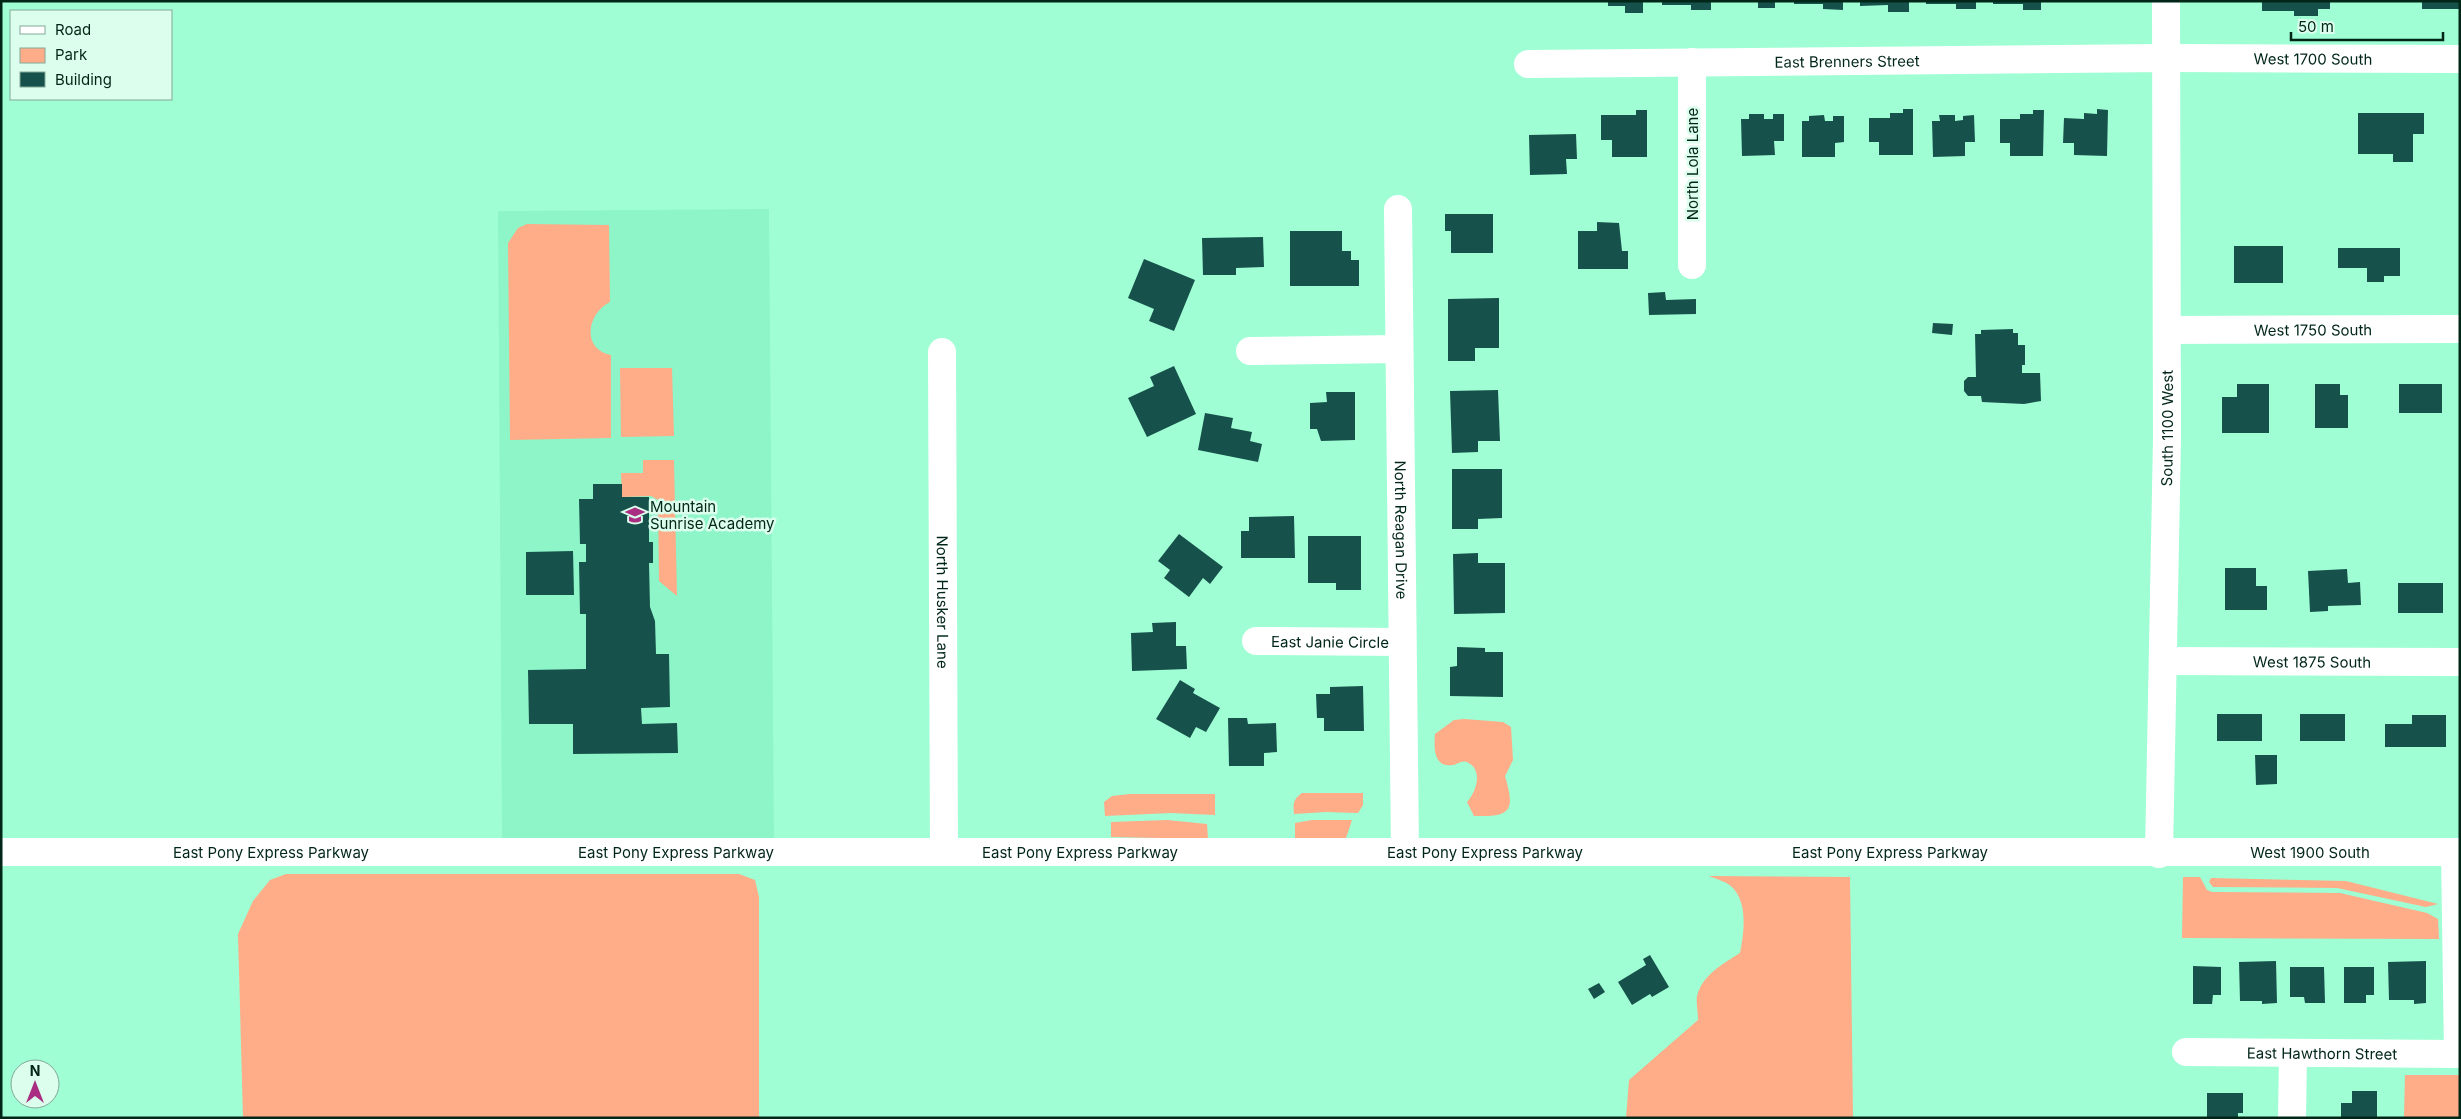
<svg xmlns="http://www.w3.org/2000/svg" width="2461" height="1119" viewBox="0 0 2461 1119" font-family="Inter,sans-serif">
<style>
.built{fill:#8df5c8}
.green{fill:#ffac88}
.building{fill:#16524b}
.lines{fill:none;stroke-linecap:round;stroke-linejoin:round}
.minor{stroke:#fff;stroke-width:28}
.labels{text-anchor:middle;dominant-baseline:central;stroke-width:5;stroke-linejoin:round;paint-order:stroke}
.street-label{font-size:15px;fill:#002618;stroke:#dbfeed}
.poi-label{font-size:15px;fill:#002618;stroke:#dbfeed;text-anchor:start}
</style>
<rect width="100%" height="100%" fill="#a0fed4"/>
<path class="built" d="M 769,209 L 774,838 L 502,840 L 498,211 Z"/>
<g class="green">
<path d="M 527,224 L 609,225 L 610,302 C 587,313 581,349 611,355 L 611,438 L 510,440 L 508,243 L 518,228 Z"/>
<path d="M 620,368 L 672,368 L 674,436 L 621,437 Z"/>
<path d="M 643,460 L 674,460 L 677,596 L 659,581 L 658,500 L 651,496 L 622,497 L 621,473 L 643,473 Z"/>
<path d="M 1464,719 L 1503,722 L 1511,727 L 1513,760 L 1505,776 C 1515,810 1512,817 1474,816 L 1467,802 C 1476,792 1484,770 1467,762 C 1462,760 1458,764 1453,765 C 1433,768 1434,747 1435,734 L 1454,720 Z"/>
<path d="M 1302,793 L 1363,793 L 1363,805 L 1358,813 L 1326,812 L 1294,814 C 1293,804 1293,799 1302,793 Z"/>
<path d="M 1130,794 L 1215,794 L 1215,815 L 1171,813 L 1105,816 L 1104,802 L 1112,796 Z"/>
<path d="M 1167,820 L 1207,824 L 1208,839 L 1111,837 L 1111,822 Z"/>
<path d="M 1312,820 L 1352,820 L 1346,838 L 1295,839 L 1295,823 Z"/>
<path d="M 286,874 L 739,874 L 755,880 L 759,897 L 759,1118 L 243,1118 L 238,934 L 253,901 L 270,880 Z"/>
<path d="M 1709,876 L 1850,877 L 1853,1118 L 1626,1118 L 1629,1080 L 1698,1020 C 1698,1012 1696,1003 1697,996 C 1703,974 1723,964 1740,953 C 1744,933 1748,904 1733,888 C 1728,882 1716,879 1709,876 Z"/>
<path d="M 2183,877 L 2200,877 L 2207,890 L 2212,892 L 2340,893 L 2427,913 L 2438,919 L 2439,939 L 2182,938 Z"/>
<path d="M 2211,878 L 2346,881 L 2438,904 L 2426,907 L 2337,888 L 2213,887 L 2209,882 Z"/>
<path d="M 2405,1075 L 2460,1075 L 2460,1118 L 2404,1118 Z"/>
</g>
<g class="building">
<path d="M 1608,1 L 1643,1 L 1643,13 L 1625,13 L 1625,6 L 1608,6 Z"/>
<path d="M 1662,1 L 1711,1 L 1711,10 L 1691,10 L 1691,5 L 1662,5 Z"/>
<rect x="1758" y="1" width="17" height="7"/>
<path d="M 1794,1 L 1843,1 L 1843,10 L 1823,9 L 1823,4 L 1794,4 Z"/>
<path d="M 1860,1 L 1909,1 L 1909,12 L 1888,12 L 1888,5 L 1860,6 Z"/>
<path d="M 1926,1 L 1976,1 L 1976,9 L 1956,9 L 1956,4 L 1926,4 Z"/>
<path d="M 1993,1 L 2041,1 L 2041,10 L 2023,10 L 2023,4 L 1993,4 Z"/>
<path d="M 2262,1 L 2330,1 L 2330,9 L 2318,9 L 2318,16 L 2294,16 L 2294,11 L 2262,11 Z"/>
<rect x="2422" y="1" width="38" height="8"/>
<path d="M 1903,109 L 1913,109 L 1913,155 L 1879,155 L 1879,142 L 1869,142 L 1869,118 L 1890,118 L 1890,113 L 1903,113 Z"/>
<path d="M 2097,109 L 2108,110 L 2107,156 L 2074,155 L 2074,143 L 2063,143 L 2064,118 L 2084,119 L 2084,113 L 2097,114 Z"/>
<path d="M 1636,110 L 1647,110 L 1647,157 L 1612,157 L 1612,140 L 1601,140 L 1601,115 L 1636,115 Z"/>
<path d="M 2033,110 L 2044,110 L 2043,156 L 2010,156 L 2010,143 L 2000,143 L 2000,119 L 2020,119 L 2020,114 L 2033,114 Z"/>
<path d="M 2358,113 L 2424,113 L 2424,134 L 2413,134 L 2413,162 L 2393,162 L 2393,154 L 2358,154 Z"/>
<path d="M 1749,114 L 1764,114 L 1764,119 L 1773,119 L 1773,114 L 1784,114 L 1784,141 L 1774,141 L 1775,155 L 1742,156 L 1741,119 L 1749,119 Z"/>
<path d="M 1824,115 L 1825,121 L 1833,121 L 1833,116 L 1844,116 L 1844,142 L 1835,143 L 1835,157 L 1802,157 L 1802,121 L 1809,121 L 1809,116 Z"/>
<path d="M 1939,115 L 1955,115 L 1955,121 L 1963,120 L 1963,116 L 1974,115 L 1975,142 L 1965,142 L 1965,156 L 1933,157 L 1932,121 L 1940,121 Z"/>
<path d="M 1576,134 L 1577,159 L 1566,159 L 1567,174 L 1530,175 L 1529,135 Z"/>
<path d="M 1445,214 L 1493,214 L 1493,253 L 1451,253 L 1451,231 L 1445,231 Z"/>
<path d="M 1597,222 L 1619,223 L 1622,251 L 1628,251 L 1628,269 L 1578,269 L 1578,231 L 1597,231 Z"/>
<path d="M 1290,231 L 1342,231 L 1342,251 L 1351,251 L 1351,260 L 1359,260 L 1359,286 L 1290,286 Z"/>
<path d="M 1263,237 L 1264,267 L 1236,268 L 1236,275 L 1203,275 L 1202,238 Z"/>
<rect x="2234" y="246" width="49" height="37"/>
<path d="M 2338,248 L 2400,248 L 2400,276 L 2384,276 L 2384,282 L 2367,282 L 2367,268 L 2338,268 Z"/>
<path d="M 1144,259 L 1195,280 L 1174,331 L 1149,321 L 1154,309 L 1128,298 Z"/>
<path d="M 1665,292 L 1666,300 L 1696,299 L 1696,314 L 1649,315 L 1648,293 Z"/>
<path d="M 1499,298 L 1499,348 L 1475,348 L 1475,361 L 1448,361 L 1448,299 Z"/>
<path d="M 1933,323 L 1953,324 L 1952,335 L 1932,333 Z"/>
<path d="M 2013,329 L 2013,333 L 2018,333 L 2018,345 L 2025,345 L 2025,365 L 2022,365 L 2022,373 L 2040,373 L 2041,401 L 2024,404 L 1982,402 L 1981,396 L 1968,396 L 1964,391 L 1964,381 L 1968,377 L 1976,377 L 1975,334 L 1981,334 L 1981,330 Z"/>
<path d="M 1174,366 L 1196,414 L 1147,437 L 1128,398 L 1154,386 L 1150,377 Z"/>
<path d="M 2237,384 L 2269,384 L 2269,433 L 2222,433 L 2222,397 L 2237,397 Z"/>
<path d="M 2315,384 L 2340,384 L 2340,395 L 2348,395 L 2348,428 L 2315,428 Z"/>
<rect x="2399" y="384" width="43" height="29"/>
<path d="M 1498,390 L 1500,441 L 1478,441 L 1478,452 L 1452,453 L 1450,391 Z"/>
<path d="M 1326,392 L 1355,392 L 1355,440 L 1321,441 L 1317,429 L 1310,429 L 1310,403 L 1327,402 Z"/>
<path d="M 1205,413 L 1233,418 L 1231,428 L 1252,432 L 1250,441 L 1262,444 L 1258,462 L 1198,450 Z"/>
<path d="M 1452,469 L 1502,469 L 1502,518 L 1478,519 L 1478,529 L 1452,529 Z"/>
<path d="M 593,484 L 622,484 L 622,497 L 649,497 L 649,542 L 653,542 L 653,563 L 649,563 L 650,607 L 655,621 L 656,654 L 669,654 L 670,707 L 641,708 L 642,724 L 677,723 L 678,753 L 573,754 L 573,724 L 529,724 L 528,670 L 586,669 L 586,614 L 580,614 L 579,562 L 586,562 L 586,544 L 580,544 L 579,499 L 593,499 Z"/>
<path d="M 1294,516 L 1295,558 L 1241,558 L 1241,531 L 1249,531 L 1249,517 Z"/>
<path d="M 1179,534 L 1223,567 L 1210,584 L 1203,578 L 1189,597 L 1164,578 L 1170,570 L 1158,561 Z"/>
<path d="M 1308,536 L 1361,536 L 1361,590 L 1336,590 L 1336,583 L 1308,583 Z"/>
<path d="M 573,551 L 574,595 L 526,595 L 526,552 Z"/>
<path d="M 1478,553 L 1478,563 L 1505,563 L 1505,613 L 1454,614 L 1453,554 Z"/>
<path d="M 2225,568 L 2256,568 L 2256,586 L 2267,586 L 2267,610 L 2225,610 Z"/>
<path d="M 2347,569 L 2348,583 L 2360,582 L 2361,605 L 2328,606 L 2328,611 L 2310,612 L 2308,571 Z"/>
<rect x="2398" y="583" width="45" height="30"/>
<path d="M 1176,622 L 1176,646 L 1186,646 L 1187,669 L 1132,671 L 1131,633 L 1153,632 L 1152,623 Z"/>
<path d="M 1457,647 L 1485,648 L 1485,652 L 1503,652 L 1503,697 L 1450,696 L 1450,667 L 1457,666 Z"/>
<path d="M 1180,680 L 1195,689 L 1193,693 L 1220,708 L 1206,732 L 1196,727 L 1190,738 L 1156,719 Z"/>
<path d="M 1363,686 L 1364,731 L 1324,731 L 1324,718 L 1317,718 L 1316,694 L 1330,694 L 1330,687 Z"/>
<rect x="2217" y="714" width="45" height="27"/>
<rect x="2300" y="714" width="45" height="27"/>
<path d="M 2412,715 L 2446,715 L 2446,747 L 2385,747 L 2385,724 L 2412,724 Z"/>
<path d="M 1228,718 L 1247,718 L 1248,724 L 1276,723 L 1277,752 L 1264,753 L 1264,766 L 1229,766 Z"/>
<path d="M 2255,755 L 2277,755 L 2277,784 L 2256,785 Z"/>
<path d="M 1650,955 L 1669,987 L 1652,997 L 1650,994 L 1632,1005 L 1618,982 L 1646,965 L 1643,959 Z"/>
<path d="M 2276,961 L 2277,1003 L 2262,1004 L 2262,1001 L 2240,1001 L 2239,962 Z"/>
<path d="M 2426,961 L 2426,1003 L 2414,1004 L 2414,1000 L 2389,1000 L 2388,962 Z"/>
<path d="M 2193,966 L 2221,967 L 2221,995 L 2213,995 L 2212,1004 L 2193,1004 Z"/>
<path d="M 2290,967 L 2324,967 L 2325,1003 L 2305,1003 L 2304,997 L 2290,997 Z"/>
<path d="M 2344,967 L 2374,967 L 2374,995 L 2366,995 L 2366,1003 L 2344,1003 Z"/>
<path d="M 1599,983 L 1605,992 L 1594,999 L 1588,989 Z"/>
<path d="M 2352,1091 L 2377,1091 L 2377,1118 L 2341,1118 L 2341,1103 L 2352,1103 Z"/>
<path d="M 2207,1093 L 2243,1093 L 2243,1113 L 2238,1113 L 2238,1118 L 2207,1118 Z"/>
</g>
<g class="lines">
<g class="minor">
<path d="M 1692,62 L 1692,265"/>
<path id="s1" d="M 1528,64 L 2166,58 L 2460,59"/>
<path id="s2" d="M 1398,209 L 1405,852"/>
<path id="s3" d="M 2167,330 L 2460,329"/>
<path d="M 1250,351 L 1399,349"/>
<path id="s4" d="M 942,352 L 944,851"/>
<path id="s5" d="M 1256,641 L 1402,642"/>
<path id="s6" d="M 2164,661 L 2460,662"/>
<path id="s7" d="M 1,852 L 2460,852"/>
<path d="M 2455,852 L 2458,1054"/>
<path id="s8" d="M 2159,854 L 2167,439 L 2166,1"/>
<path id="s9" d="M 2186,1052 L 2460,1054"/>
<path d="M 2292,1118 L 2293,1053"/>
</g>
</g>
<defs>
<g id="school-bare" transform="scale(1.5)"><path d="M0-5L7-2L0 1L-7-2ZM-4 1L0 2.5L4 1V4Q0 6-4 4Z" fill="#a92d80" stroke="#dbfeed" stroke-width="2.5" paint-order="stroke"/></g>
</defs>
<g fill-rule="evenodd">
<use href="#school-bare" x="635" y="515"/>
</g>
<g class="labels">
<g class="street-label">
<text stroke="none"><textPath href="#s1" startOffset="785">West 1700 South</textPath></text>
<text stroke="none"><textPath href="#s1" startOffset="319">East Brenners Street</textPath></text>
<text transform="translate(1692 164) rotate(-90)">North Lola Lane</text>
<text stroke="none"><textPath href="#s3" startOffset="146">West 1750 South</textPath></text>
<text stroke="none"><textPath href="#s8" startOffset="426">South 1100 West</textPath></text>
<text stroke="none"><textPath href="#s2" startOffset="321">North Reagan Drive</textPath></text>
<text stroke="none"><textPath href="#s4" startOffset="250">North Husker Lane</textPath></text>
<text stroke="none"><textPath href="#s5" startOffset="74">East Janie Circle</textPath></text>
<text stroke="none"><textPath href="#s6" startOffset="148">West 1875 South</textPath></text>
<text stroke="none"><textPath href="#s7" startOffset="270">East Pony Express Parkway</textPath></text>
<text stroke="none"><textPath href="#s7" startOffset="675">East Pony Express Parkway</textPath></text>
<text stroke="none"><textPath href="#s7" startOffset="1079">East Pony Express Parkway</textPath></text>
<text stroke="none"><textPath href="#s7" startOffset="1484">East Pony Express Parkway</textPath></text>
<text stroke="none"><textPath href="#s7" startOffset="2309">West 1900 South</textPath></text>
<text stroke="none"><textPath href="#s7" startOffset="1889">East Pony Express Parkway</textPath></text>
<text stroke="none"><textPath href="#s9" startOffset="136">East Hawthorn Street</textPath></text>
</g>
<g class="poi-label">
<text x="650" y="506">Mountain<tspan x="650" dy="17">Sunrise Academy</tspan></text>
</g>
</g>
<rect width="2461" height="1119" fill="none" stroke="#002618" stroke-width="5"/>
<rect x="10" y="10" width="162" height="90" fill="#dbfeed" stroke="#83a898"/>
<rect x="20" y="26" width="25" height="8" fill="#ffffff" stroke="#83a898"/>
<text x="55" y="35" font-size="15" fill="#002618">Road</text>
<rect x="20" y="48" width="25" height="15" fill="#ffac88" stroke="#83a898"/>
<text x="55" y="60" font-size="15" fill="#002618">Park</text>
<rect x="20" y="72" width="25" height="15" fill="#16524b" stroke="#83a898"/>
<text x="55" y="85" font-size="15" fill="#002618">Building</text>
<g transform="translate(35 1084)"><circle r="24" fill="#dbfeed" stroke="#83a898"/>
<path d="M0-4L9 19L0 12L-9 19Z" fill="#a92d80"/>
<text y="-8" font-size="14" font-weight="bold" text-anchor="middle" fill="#002618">N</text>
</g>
<path d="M2291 32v8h152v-8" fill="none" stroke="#002618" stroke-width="2.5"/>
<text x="2298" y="32" font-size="15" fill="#002618" stroke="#dbfeed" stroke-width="4" paint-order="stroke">50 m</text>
</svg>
